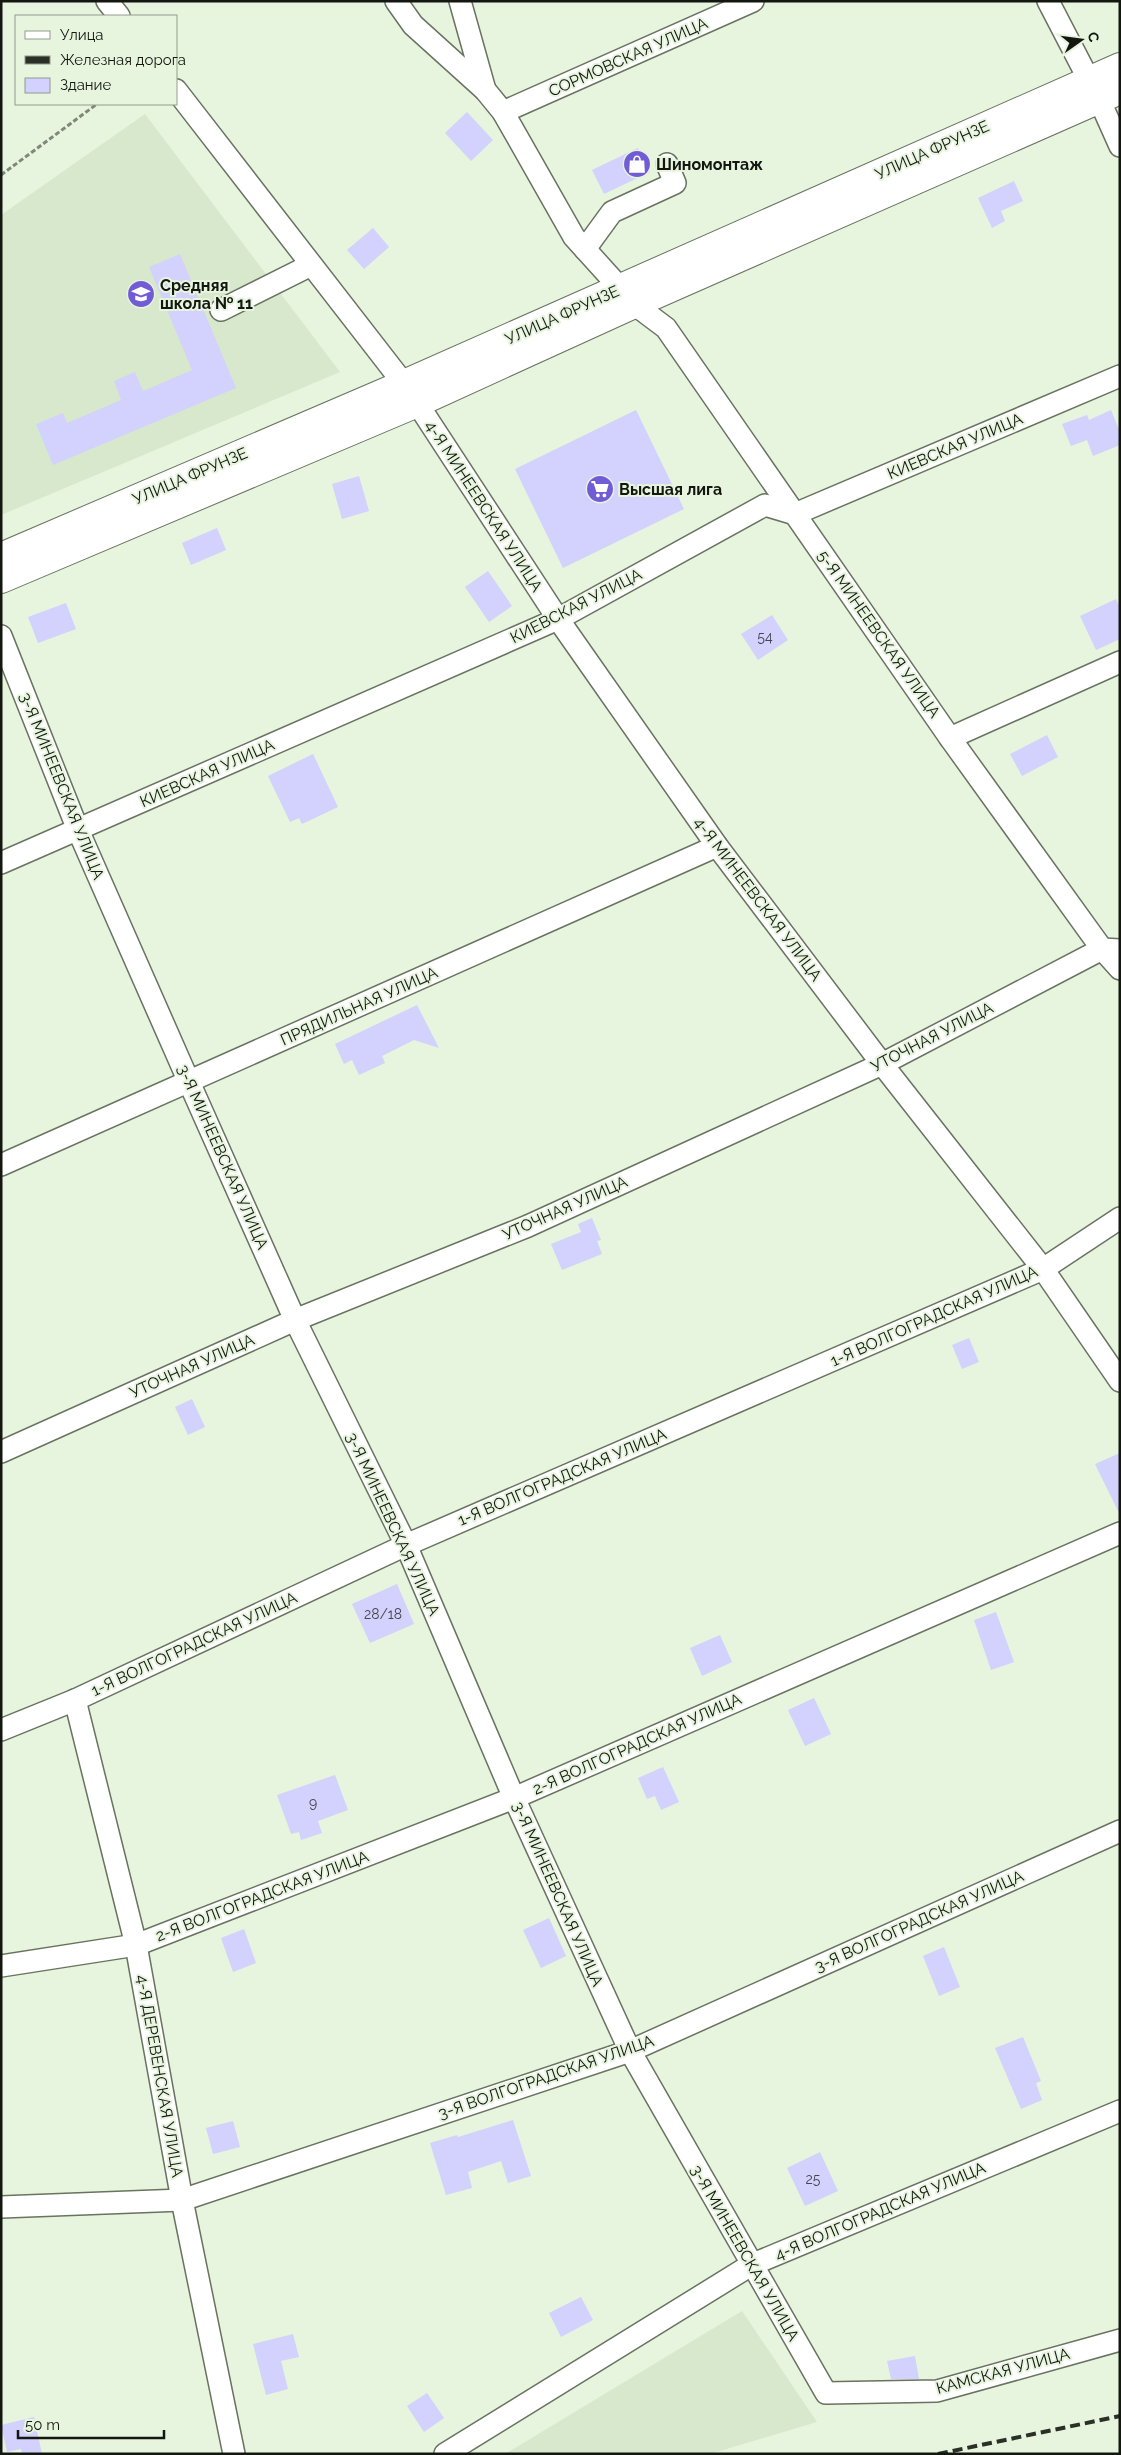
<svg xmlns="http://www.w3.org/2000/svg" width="1121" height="2455" viewBox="0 0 1121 2455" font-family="Raleway,sans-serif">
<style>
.built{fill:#d8e8cc}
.building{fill:#d3d1fd}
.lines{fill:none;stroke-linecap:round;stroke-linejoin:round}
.minor-casing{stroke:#687360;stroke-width:24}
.highway-casing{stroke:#687360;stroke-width:30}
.path{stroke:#80887a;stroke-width:3;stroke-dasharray:5 2.5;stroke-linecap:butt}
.minor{stroke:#fff;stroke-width:21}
.highway{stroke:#fff;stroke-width:28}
.rail{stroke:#2b3027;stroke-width:4;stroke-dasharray:10 5;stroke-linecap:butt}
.labels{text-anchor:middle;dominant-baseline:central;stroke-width:4;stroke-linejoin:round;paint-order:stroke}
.number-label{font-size:14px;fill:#43464b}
.street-label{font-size:16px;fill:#131710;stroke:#e7f4de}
.poi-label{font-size:16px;font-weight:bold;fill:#131710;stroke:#e7f4de;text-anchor:start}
</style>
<rect width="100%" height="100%" fill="#e7f4de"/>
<g class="built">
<path d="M 145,114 L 340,372 L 1,515 L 1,215 Z"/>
<path d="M 742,2311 L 817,2422 L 710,2454 L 505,2454 Z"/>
</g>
<g class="building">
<path d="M 467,112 L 493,140 L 471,161 L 445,133 Z"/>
<path d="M 638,148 L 650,172 L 604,194 L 592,170 Z"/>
<path d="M 1014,181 L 1023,201 L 1001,211 L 1005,221 L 992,228 L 978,198 Z"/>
<path d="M 373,228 L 389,247 L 364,269 L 347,250 Z"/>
<path d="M 180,254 L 236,388 L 53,465 L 36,424 L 63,413 L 67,423 L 121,400 L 114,381 L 135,372 L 143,391 L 192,370 L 149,267 Z"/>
<path d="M 636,410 L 684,509 L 563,568 L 515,469 Z"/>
<path d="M 1111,410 L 1120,432 L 1120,445 L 1093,456 L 1087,440 L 1071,446 L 1062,424 L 1087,415 L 1089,420 Z"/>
<path d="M 359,476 L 369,511 L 342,519 L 332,484 Z"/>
<path d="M 217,528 L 226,550 L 191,565 L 182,543 Z"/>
<path d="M 488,571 L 512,606 L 489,622 L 465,587 Z"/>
<path d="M 1116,599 L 1120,608 L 1120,639 L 1096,650 L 1080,616 Z"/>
<path d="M 66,603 L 76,629 L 38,643 L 28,617 Z"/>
<path d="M 772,615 L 788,640 L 758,660 L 741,634 Z"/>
<path d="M 1047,735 L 1058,757 L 1022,776 L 1010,754 Z"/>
<path d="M 313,754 L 338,807 L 302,824 L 299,818 L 290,822 L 268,776 Z"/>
<path d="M 417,1005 L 439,1048 L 414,1040 L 382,1056 L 385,1063 L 359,1075 L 352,1060 L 344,1064 L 335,1044 Z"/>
<path d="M 592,1218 L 601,1240 L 597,1241 L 602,1254 L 562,1270 L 551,1244 L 581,1232 L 578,1224 Z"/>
<path d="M 969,1338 L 979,1362 L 962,1369 L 952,1345 Z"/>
<path d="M 192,1399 L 205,1427 L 188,1435 L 175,1407 Z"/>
<path d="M 1120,1453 L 1120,1515 L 1095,1464 Z"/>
<path d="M 397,1584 L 414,1624 L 370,1643 L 352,1604 Z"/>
<path d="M 996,1612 L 1014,1662 L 991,1670 L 974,1620 Z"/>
<path d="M 720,1635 L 732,1662 L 702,1676 L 690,1648 Z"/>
<path d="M 814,1698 L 831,1734 L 805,1746 L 788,1710 Z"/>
<path d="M 663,1767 L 679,1802 L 661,1810 L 655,1796 L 647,1799 L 638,1778 Z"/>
<path d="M 335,1775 L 348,1810 L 318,1821 L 322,1833 L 301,1840 L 299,1832 L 291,1834 L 277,1795 Z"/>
<path d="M 549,1918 L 566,1956 L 541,1968 L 523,1930 Z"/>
<path d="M 244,1929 L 256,1963 L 233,1972 L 221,1938 Z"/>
<path d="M 944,1947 L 960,1987 L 939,1996 L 923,1956 Z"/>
<path d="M 1023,2037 L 1041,2081 L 1036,2083 L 1042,2100 L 1021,2109 L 995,2048 Z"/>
<path d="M 513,2120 L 531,2176 L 508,2183 L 501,2161 L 468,2172 L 472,2188 L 446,2195 L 430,2143 L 457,2135 L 458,2137 Z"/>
<path d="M 233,2121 L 240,2147 L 213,2154 L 206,2128 Z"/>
<path d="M 820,2152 L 838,2191 L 805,2206 L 787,2168 Z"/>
<path d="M 581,2297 L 593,2320 L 561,2337 L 549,2313 Z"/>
<path d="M 293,2334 L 299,2357 L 281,2361 L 288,2389 L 266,2395 L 253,2344 Z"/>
<path d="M 915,2356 L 919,2379 L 891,2379 L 887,2361 Z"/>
<path d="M 427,2393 L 444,2418 L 424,2432 L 407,2406 Z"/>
<path d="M 34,2417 L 42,2454 L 22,2454 L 21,2449 L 7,2452 L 1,2425 Z"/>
</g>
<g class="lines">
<g class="minor-casing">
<g id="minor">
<path d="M 107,1 L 119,16"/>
<path d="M 396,1 L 413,25 L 485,90 L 503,112 L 574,237 L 621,289"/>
<path d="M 460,1 L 485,90"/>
<path d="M 1048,1 L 1089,80"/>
<path d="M 176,90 L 404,384"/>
<path d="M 1099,99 L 1120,146"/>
<path d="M 503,112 L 753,1"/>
<path d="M 585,249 L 612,212 L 675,183 L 667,164"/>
<path d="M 634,304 L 666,328 L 950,738 L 1102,949 L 1120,969"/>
<path d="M 221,310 L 311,265"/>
<path d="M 417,403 L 558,619 L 717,846 L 882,1064 L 1043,1269 L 1120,1381"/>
<path d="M 1,636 L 78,830 L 189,1082 L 295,1320 L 406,1545 L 514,1798 L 630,2051 L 826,2393 L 937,2391 L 1120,2340"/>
<path d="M 950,738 L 1120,662"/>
<path d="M 1,863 L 558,619 L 765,505 L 795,514 L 1120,376"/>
<path d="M 1,1165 L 717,846"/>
<path d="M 1,1452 L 295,1320 L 528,1226 L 882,1064 L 1102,949 L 1120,950"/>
<path d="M 75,1700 L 136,1945 L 182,2200 L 234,2454"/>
<path d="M 1,1730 L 75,1700 L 406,1545 L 1043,1269 L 1120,1218"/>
<path d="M 1,1966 L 136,1945 L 514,1798 L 1120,1533"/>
<path d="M 1,2207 L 182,2200 L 630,2051 L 1120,1831"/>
<path d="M 445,2454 L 751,2265 L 1120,2111"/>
</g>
</g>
<g class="highway-casing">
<g id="highway">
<path d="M 1,557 L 404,384 L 1120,67"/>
<path d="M 1,579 L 417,403 L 634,304 L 1120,90"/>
</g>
</g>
<path class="path" d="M 1,175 L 97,104"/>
<use href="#minor" class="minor"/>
<use href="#highway" class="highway"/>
<path class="rail" d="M 938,2454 L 1120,2416"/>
</g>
<defs>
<g id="shop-disc" transform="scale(1.4375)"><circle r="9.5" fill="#715cd6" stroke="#e7f4de"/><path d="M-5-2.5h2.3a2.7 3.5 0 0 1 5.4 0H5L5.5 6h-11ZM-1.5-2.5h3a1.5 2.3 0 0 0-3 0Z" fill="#fff"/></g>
<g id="school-disc" transform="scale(1.4375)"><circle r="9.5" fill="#715cd6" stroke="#e7f4de"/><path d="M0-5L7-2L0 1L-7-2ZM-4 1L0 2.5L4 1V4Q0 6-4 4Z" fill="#fff"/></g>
<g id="supermarket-disc" transform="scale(1.4375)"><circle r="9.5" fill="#715cd6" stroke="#e7f4de"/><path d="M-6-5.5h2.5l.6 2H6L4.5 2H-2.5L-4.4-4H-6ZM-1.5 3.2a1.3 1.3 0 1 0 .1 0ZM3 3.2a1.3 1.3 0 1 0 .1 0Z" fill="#fff"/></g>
</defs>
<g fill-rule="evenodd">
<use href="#shop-disc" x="637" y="164"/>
<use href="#school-disc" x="141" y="294"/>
<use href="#supermarket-disc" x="600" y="489"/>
</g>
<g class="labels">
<g class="number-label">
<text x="765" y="637">54</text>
<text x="383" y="1614">28/18</text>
<text x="313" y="1803">9</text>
<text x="813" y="2179">25</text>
</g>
<g class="street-label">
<text transform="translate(628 57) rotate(-24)">СОРМОВСКАЯ УЛИЦА</text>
<text transform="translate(932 150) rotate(-24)">УЛИЦА ФРУНЗЕ</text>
<text transform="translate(562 315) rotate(-24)">УЛИЦА ФРУНЗЕ</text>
<text transform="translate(955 446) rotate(-23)">КИЕВСКАЯ УЛИЦА</text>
<text transform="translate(190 476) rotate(-23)">УЛИЦА ФРУНЗЕ</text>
<text transform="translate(484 506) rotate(57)">4-Я МИНЕЕВСКАЯ УЛИЦА</text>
<text transform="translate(576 606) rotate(-27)">КИЕВСКАЯ УЛИЦА</text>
<text transform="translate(879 634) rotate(55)">5-Я МИНЕЕВСКАЯ УЛИЦА</text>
<text transform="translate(207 773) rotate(-24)">КИЕВСКАЯ УЛИЦА</text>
<text transform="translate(62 786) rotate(68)">3-Я МИНЕЕВСКАЯ УЛИЦА</text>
<text transform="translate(758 899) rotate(53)">4-Я МИНЕЕВСКАЯ УЛИЦА</text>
<text transform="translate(359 1006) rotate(-24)">ПРЯДИЛЬНАЯ УЛИЦА</text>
<text transform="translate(932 1037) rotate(-27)">УТОЧНАЯ УЛИЦА</text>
<text transform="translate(223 1157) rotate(66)">3-Я МИНЕЕВСКАЯ УЛИЦА</text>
<text transform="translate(565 1208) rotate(-24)">УТОЧНАЯ УЛИЦА</text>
<text transform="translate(934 1316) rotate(-24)">1-Я ВОЛГОГРАДСКАЯ УЛИЦА</text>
<text transform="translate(192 1366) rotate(-24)">УТОЧНАЯ УЛИЦА</text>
<text transform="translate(562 1477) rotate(-23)">1-Я ВОЛГОГРАДСКАЯ УЛИЦА</text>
<text transform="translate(393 1524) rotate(65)">3-Я МИНЕЕВСКАЯ УЛИЦА</text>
<text transform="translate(194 1644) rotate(-25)">1-Я ВОЛГОГРАДСКАЯ УЛИЦА</text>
<text transform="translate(637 1744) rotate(-24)">2-Я ВОЛГОГРАДСКАЯ УЛИЦА</text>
<text transform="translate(558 1894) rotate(66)">3-Я МИНЕЕВСКАЯ УЛИЦА</text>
<text transform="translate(262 1896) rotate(-21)">2-Я ВОЛГОГРАДСКАЯ УЛИЦА</text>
<text transform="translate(919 1921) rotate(-24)">3-Я ВОЛГОГРАДСКАЯ УЛИЦА</text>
<text transform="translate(160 2076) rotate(80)">4-Я ДЕРЕВЕНСКАЯ УЛИЦА</text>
<text transform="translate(546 2077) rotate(-19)">3-Я ВОЛГОГРАДСКАЯ УЛИЦА</text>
<text transform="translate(880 2211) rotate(-23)">4-Я ВОЛГОГРАДСКАЯ УЛИЦА</text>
<text transform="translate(745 2253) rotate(60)">3-Я МИНЕЕВСКАЯ УЛИЦА</text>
<text transform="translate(1003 2371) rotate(-15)">КАМСКАЯ УЛИЦА</text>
</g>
<g class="poi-label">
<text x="656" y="164">Шиномонтаж</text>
<text x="160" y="285">Средняя<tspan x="160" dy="18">школа № 11</tspan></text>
<text x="619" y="489">Высшая лига</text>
</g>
</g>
<rect width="1121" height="2455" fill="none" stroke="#131710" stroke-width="5"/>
<rect x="15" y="15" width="162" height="90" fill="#e7f4de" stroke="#929c8c"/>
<rect x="25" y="31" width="25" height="8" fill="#ffffff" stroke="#929c8c"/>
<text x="60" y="40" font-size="15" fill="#131710">Улица</text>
<rect x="25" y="56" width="25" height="8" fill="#2b3027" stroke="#929c8c"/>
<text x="60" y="65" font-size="15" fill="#131710">Железная дорога</text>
<rect x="25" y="78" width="25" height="15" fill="#d3d1fd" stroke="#929c8c"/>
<text x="60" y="90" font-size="15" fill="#131710">Здание</text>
<g transform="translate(1081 40) rotate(76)" stroke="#e7f4de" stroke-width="4" paint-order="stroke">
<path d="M0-4L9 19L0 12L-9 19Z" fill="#131710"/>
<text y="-8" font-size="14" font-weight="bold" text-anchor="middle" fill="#131710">С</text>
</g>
<path d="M18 2430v8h146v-8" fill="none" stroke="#131710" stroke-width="2.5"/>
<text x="25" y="2430" font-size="15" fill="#131710" stroke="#e7f4de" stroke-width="4" paint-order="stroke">50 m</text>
</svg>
